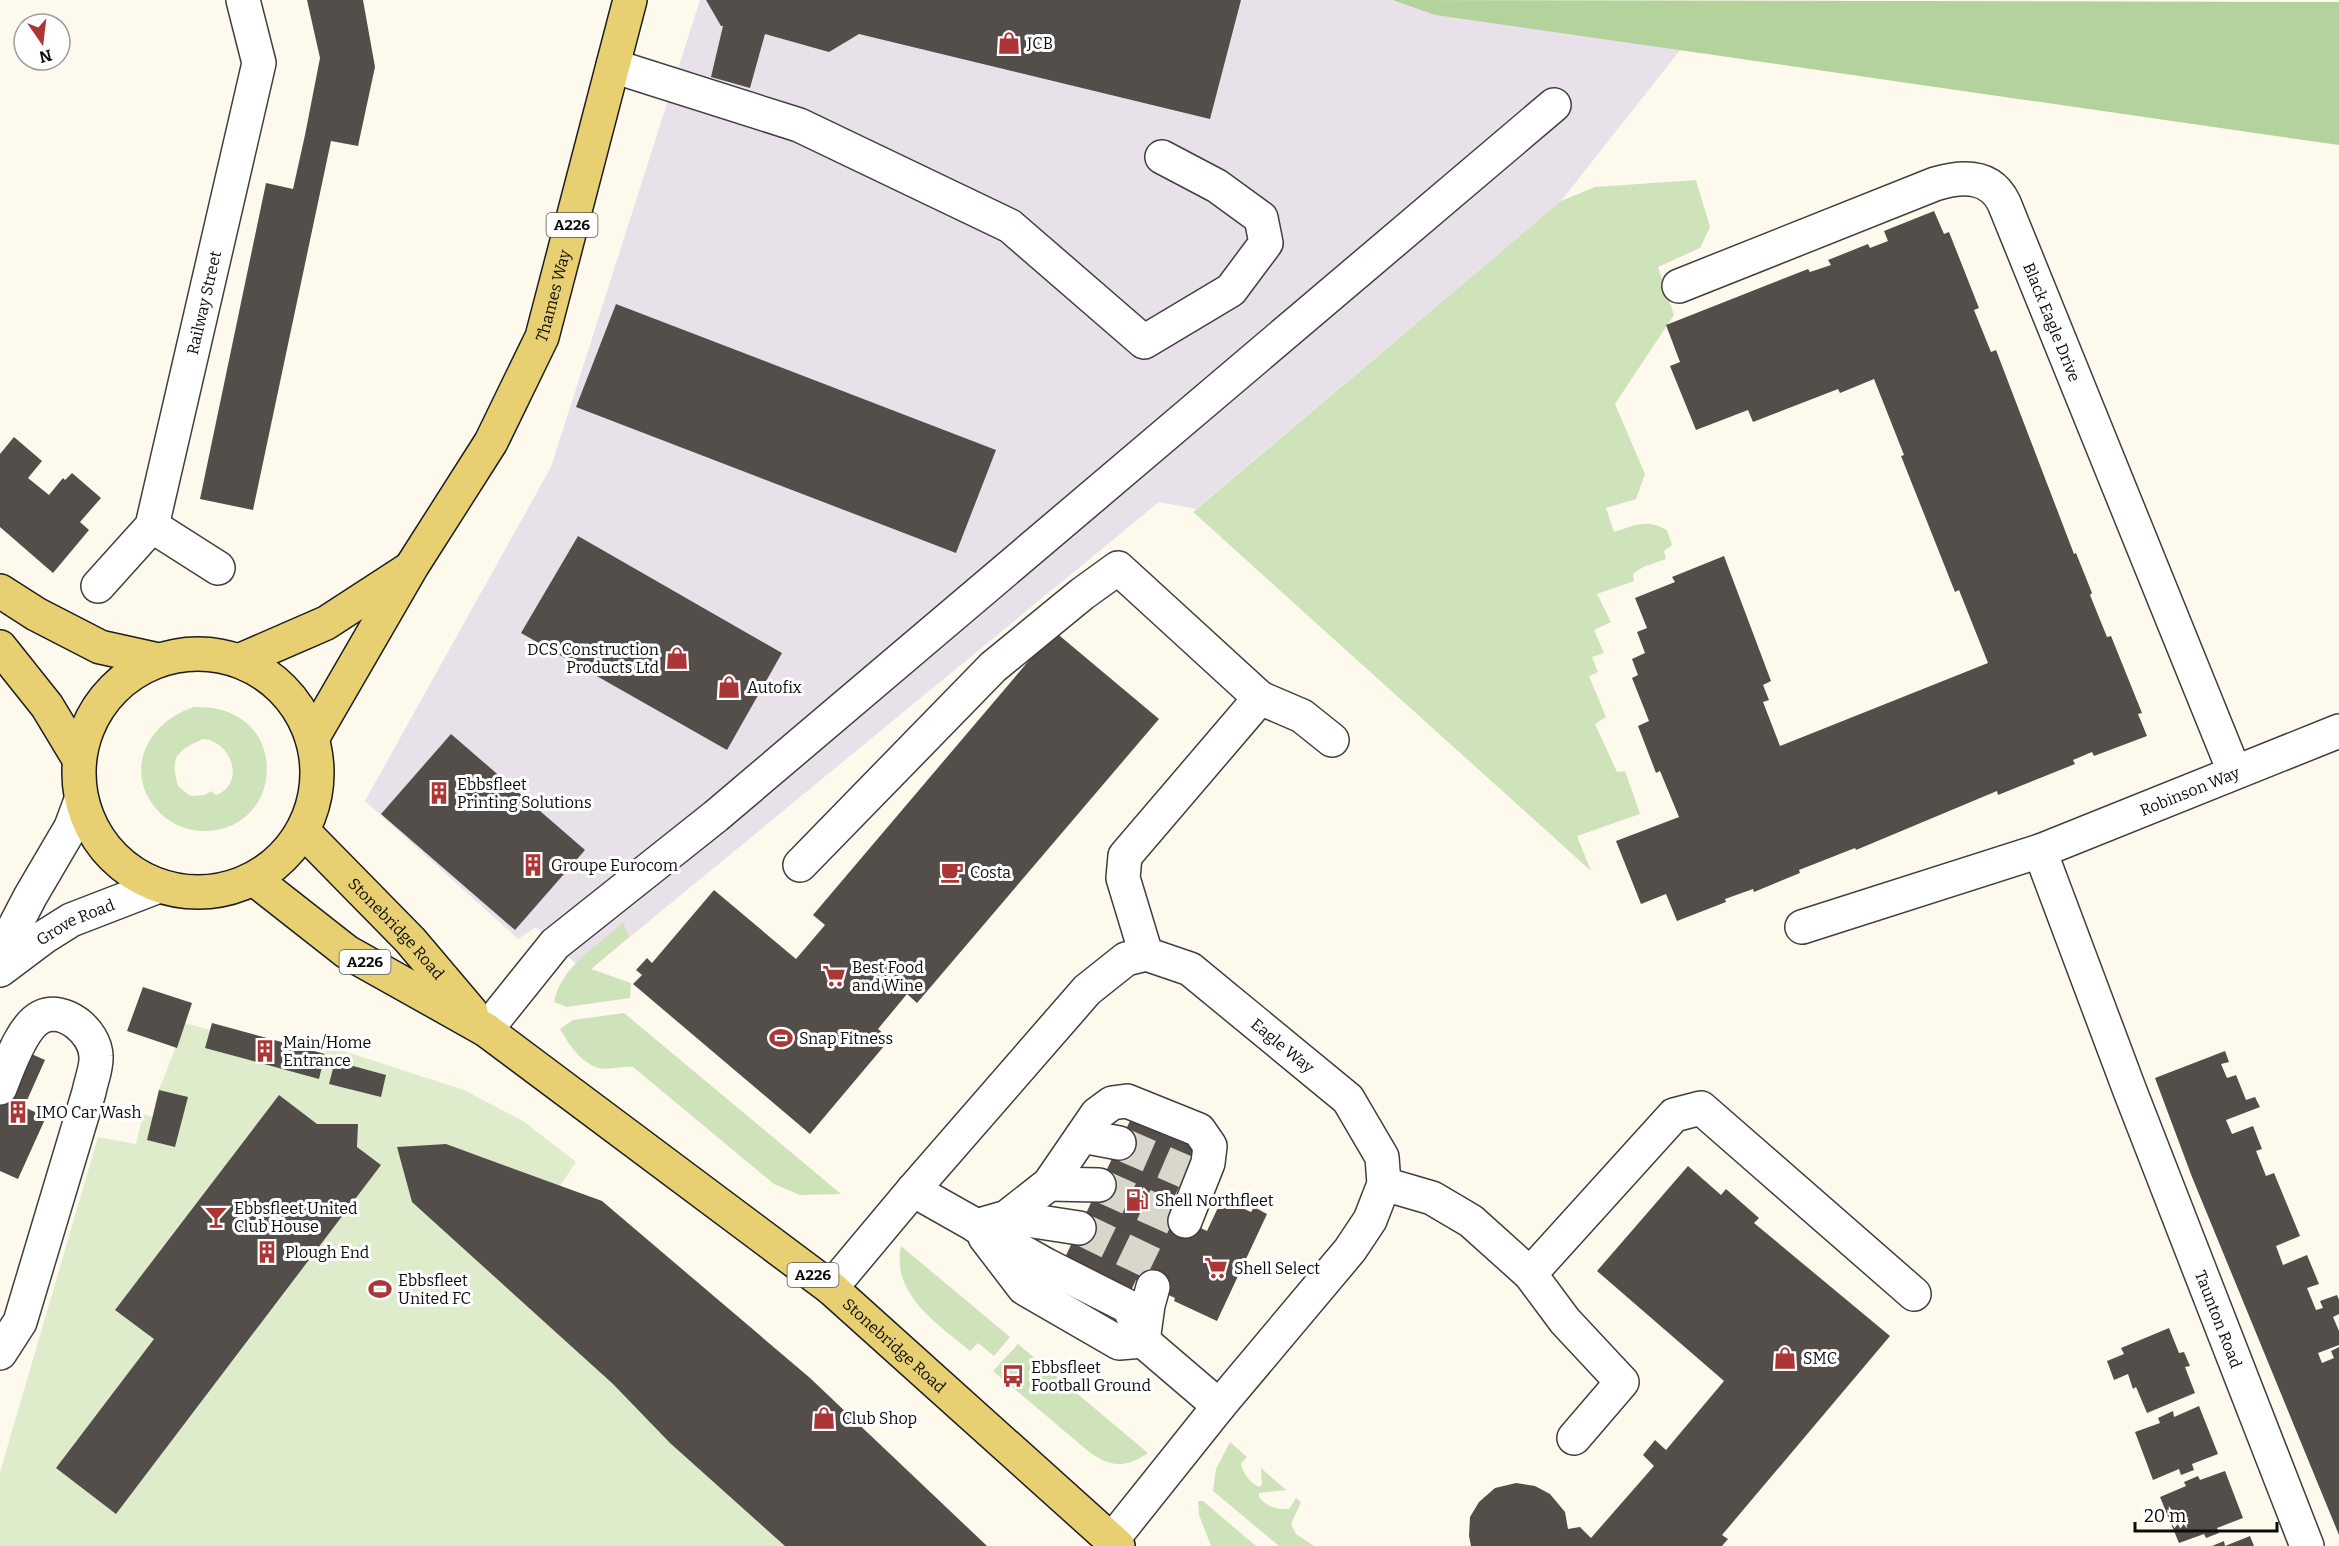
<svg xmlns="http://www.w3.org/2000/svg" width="2339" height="1546" viewBox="0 0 2339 1546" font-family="Bitter,serif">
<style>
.industrial{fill:#e9e1ea}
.green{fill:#cfe3bb;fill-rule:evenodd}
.forest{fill:#b3d29c}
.pitch{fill:#dfeccc}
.building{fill:#534e4a}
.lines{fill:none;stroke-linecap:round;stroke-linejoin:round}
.minor-tunnel{stroke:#d9d6cb;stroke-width:33;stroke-dasharray:33 16;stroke-linecap:butt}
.minor-casing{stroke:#3f3f3f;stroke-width:36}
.major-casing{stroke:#1d1d1d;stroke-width:36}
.minor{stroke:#fff;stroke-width:33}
.major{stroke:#e8d072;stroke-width:33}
.labels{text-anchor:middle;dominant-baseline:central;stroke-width:6;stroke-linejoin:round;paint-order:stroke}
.shield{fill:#fff;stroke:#555;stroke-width:1.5}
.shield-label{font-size:15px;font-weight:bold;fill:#0c0c0c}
.poi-label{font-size:16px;fill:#0c0c0c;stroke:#fff;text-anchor:start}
.street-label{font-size:16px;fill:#0c0c0c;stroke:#fff}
</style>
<rect width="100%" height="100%" fill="#fdfaed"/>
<path class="industrial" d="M 700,0 L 1391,0 L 1435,15 L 1681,49 L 1561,201 L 1196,509 L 1159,502 L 586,973 L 536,927 L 518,939 L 365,801 L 551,467 Z"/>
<g class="green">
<path d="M 1696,180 L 1710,227 L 1700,248 L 1658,267 L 1674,315 L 1615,404 L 1645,474 L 1636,499 L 1606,508 L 1614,532 C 1635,526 1644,518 1667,530 L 1672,545 L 1664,551 L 1666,559 L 1643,567 L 1633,574 L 1634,581 L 1597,594 L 1611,622 L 1594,630 L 1604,653 L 1592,657 L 1598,672 L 1589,676 L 1606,717 L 1595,724 L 1617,772 L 1625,771 L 1640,814 L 1577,836 L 1591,871 L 1193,512 L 1561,201 L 1595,187 Z"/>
<path d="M 194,707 C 290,703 288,827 207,831 C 190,832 173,825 161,814 C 121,775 146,722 194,707 ZM 203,739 C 232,741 246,784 216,795 L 211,791 L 205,795 L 190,796 L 178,786 C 170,757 176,751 203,739 Z"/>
<path d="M 623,922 L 629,937 L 591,969 L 631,983 L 630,998 L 567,1007 L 554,1002 C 561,966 598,946 623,922 Z"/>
<path d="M 624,1013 L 841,1194 L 800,1195 L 774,1184 L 633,1067 C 624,1066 614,1069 605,1069 C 583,1067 570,1046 560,1029 L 573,1020 Z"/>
<path d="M 901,1246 L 1010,1337 L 994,1356 L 978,1343 L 970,1351 C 938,1324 891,1295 901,1246 Z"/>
<path d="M 1018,1344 L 1148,1453 C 1125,1469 1109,1467 1088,1451 L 993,1371 Z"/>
<path d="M 1230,1442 L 1247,1457 L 1241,1464 C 1244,1474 1249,1483 1260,1487 L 1262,1484 L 1261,1468 L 1286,1490 L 1259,1493 L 1259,1497 C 1267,1507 1276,1509 1289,1509 L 1296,1498 L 1301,1502 L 1291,1524 L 1296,1534 L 1314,1546 L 1279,1546 L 1213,1491 L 1216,1469 Z"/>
<path d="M 1198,1501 L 1203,1501 L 1256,1546 L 1211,1546 L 1199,1515 Z"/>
</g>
<path class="forest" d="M 1392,0 L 2339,2 L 2339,145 L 1435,15 Z"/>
<path class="pitch" d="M 185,1023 L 210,1030 L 212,1023 L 325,1054 L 328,1046 L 464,1090 L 523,1121 L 576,1162 L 560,1186 L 602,1201 L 810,1378 L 987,1546 L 0,1546 L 0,1472 L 98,1137 L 136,1144 L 143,1114 L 153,1117 L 159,1090 Z"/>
<g class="building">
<path d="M 307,0 L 363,0 L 375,67 L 358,146 L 331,141 L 253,510 L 200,499 L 266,183 L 293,189 L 305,135 L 320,58 Z"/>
<path d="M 706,0 L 1241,0 L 1210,119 L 859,34 L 829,52 L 765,34 L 750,88 L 711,77 L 723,26 L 721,26 Z"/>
<path d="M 1934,211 L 1944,234 L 1949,232 L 1979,308 L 1974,310 L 1991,352 L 1996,350 L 2074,554 L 2076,553 L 2092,593 L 2090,595 L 2107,637 L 2111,636 L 2142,713 L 2138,714 L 2147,736 L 2094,756 L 2092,752 L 2073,760 L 2075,764 L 1998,795 L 1997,791 L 1856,850 L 1855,848 L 1799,870 L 1800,873 L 1754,892 L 1753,889 L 1725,899 L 1726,902 L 1677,921 L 1666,894 L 1641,904 L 1616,841 L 1679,817 L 1660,771 L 1656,773 L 1638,726 L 1649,721 L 1632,678 L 1638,675 L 1632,659 L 1645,653 L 1637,632 L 1647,628 L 1635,598 L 1675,582 L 1672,577 L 1724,556 L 1771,681 L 1763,685 L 1769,700 L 1763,702 L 1780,746 L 1988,663 L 1959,590 L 1955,592 L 1901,456 L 1904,455 L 1874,379 L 1840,393 L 1838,389 L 1753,422 L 1748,410 L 1696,430 L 1670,366 L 1680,362 L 1666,325 L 1808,269 L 1810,272 L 1831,265 L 1828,260 L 1868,244 L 1870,248 L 1888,241 L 1884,231 Z"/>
<path d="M 616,304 L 996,450 L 956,553 L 576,407 Z"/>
<path d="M 14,437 L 42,461 L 28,478 L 49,495 L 63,478 L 65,480 L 72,473 L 101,498 L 80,522 L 89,530 L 53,573 L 0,527 L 0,454 Z"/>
<path d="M 578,536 L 782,653 L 727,750 L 521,633 Z"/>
<path d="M 1054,631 L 1159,719 L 917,1003 L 907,994 L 878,1029 L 890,1039 L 810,1134 L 633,984 L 642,975 L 636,970 L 647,958 L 652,963 L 714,890 L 796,959 L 825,925 L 813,915 Z"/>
<path d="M 451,734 L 585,850 L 515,930 L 381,814 Z"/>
<path d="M 143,987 L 192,1003 L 177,1048 L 127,1031 Z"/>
<path d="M 212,1023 L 325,1054 L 319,1079 L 205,1048 Z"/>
<path d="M 0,1040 L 45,1060 L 24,1107 L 46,1117 L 18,1179 L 0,1171 Z"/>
<path d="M 2225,1051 L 2229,1062 L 2221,1064 L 2227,1078 L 2236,1075 L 2246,1100 L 2255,1097 L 2260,1107 L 2226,1120 L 2232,1134 L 2253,1126 L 2262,1149 L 2256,1151 L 2266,1176 L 2274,1173 L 2300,1236 L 2276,1246 L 2283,1265 L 2307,1255 L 2319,1284 L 2307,1288 L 2316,1310 L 2323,1308 L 2320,1301 L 2337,1295 L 2339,1300 L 2339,1314 L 2333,1317 L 2339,1331 L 2339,1345 L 2318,1353 L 2322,1363 L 2334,1358 L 2331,1351 L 2339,1347 L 2339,1535 L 2192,1177 L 2155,1078 Z"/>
<path d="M 335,1061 L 386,1075 L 381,1097 L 329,1084 Z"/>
<path d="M 159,1090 L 188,1097 L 175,1147 L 147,1140 Z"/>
<path d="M 279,1095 L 317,1124 L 358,1124 L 357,1147 L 381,1165 L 116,1514 L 56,1468 L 154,1339 L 115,1310 Z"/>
<path d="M 1138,1104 L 1204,1135 L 1167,1212 L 1207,1231 L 1222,1199 L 1251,1212 L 1254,1207 L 1267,1214 L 1217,1321 L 1174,1301 L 1175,1298 L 1136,1280 L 1127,1299 L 1060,1268 Z"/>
<path d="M 446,1144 L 602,1201 L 810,1378 L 987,1546 L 785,1546 L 670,1443 L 613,1384 L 412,1202 L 397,1147 Z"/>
<path d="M 1688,1166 L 1721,1195 L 1726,1189 L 1759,1218 L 1754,1223 L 1890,1336 L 1722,1535 L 1728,1539 L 1722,1546 L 1471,1546 L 1469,1536 L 1470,1517 L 1479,1502 L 1495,1488 L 1516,1483 L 1535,1486 L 1550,1494 L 1565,1512 L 1568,1529 L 1580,1527 L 1591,1538 L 1654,1466 L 1643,1455 L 1655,1440 L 1666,1450 L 1724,1381 L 1597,1271 Z"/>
<path d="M 2169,1328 L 2179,1353 L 2184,1352 L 2190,1366 L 2185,1367 L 2195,1393 L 2147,1413 L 2136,1387 L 2133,1389 L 2128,1374 L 2114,1380 L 2107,1361 L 2124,1354 L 2121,1348 Z"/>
<path d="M 2199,1406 L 2218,1454 L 2192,1464 L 2194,1470 L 2181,1475 L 2179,1469 L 2153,1480 L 2135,1432 L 2160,1423 L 2158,1418 L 2173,1411 L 2174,1417 Z"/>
<path d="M 2225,1471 L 2243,1518 L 2217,1528 L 2219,1533 L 2206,1538 L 2204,1534 L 2179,1543 L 2160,1497 L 2186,1486 L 2184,1482 L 2198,1476 L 2200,1480 Z"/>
<path d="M 2250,1536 L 2254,1546 L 2212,1546 L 2224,1541 L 2225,1546 Z"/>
</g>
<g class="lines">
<g class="minor-tunnel">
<path d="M 1119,1143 L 1186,1172"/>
<path d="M 1099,1185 L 1184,1223"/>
<path d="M 1079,1228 L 1162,1268"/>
</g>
<g class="minor-casing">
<g id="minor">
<path d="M 613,66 L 799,125 L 1010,226 L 1144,342 L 1231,290 L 1266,243 L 1261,218 L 1217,186 L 1162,157"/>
<path id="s1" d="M 1679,286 L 1935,184 C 1962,176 1990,174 2004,203 L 2234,771"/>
<path d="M 152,526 L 218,568"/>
<path id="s2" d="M 98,586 L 152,526 L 259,63 L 243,0"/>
<path d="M 1260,698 L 1302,716 L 1332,740"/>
<path id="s3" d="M 2040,851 L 2130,1091 L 2307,1546"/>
<path d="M 800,865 L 993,667 L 1082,594 L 1118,568 L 1260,698 L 1125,856 L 1123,878 L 1146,954"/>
<path id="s4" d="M 1802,927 L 2040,851 L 2339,731"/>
<path d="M 0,955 L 30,897 L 71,827 L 81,800"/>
<path id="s5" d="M 0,970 L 44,937 L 71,920 L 159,886"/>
<path d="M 486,1030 L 555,944 L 716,816 L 1554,105"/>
<path d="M 0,1088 C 8,1069 21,1027 41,1017 C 65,1006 95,1032 96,1056 C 97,1067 91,1081 89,1092 L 20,1322 L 0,1353"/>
<path d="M 1082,1136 L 1119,1143"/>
<path d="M 1049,1184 L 1099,1185"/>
<path d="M 1384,1184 L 1432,1198 L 1471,1221 L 1530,1274 L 1565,1321 L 1622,1382 L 1574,1438"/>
<path d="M 913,1190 L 1046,1265 L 1129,1307 L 1143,1341 L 1219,1406"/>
<path d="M 1007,1217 L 1079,1228"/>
<path d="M 976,1226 L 1007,1217 L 1049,1184 L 1097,1114 L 1112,1103 L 1127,1101 L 1199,1130 L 1210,1146 L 1208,1163 L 1185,1221"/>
<path d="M 985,1237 L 1024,1288 L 1119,1343 L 1143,1341"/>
<path d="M 1530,1274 L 1674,1115 L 1701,1108 L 1914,1294"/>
<path id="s6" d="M 831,1288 L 913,1190 L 1087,990 L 1126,959 L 1146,954 L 1190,969 L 1348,1099 L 1382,1157 L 1384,1184 L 1370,1220 L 1350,1250 L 1219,1406 L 1112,1540"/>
<path d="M 1143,1341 L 1148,1305 L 1153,1287"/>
</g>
</g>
<g class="major-casing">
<g id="major">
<path d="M 0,591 L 36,614 L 100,647 L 159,660"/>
<path d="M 0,647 L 47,706 L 79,759"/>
<circle cx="198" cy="773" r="119"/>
<path d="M 241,660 L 326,623 L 406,571"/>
<path id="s7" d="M 313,737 L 412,566 L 491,442 L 542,337 L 630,0"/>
<path id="s8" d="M 303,831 L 410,940 L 471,1012"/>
<path id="s9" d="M 254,879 L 347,952 L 486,1030 L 831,1288 L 1118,1546"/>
</g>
</g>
<use href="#minor" class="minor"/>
<use href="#major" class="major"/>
</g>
<defs>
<g id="shop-bare" transform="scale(1.8)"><path d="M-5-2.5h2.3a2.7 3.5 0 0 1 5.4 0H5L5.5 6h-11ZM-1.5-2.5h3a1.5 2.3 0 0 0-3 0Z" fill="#ac3536" stroke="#fff" stroke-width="2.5" paint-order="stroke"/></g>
<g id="building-bare" transform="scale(1.8)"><path d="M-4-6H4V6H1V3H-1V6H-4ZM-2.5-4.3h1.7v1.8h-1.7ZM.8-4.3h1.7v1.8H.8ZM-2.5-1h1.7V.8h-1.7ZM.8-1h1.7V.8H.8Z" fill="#ac3536" stroke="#fff" stroke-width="2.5" paint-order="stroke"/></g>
<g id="cafe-bare" transform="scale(1.8)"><path d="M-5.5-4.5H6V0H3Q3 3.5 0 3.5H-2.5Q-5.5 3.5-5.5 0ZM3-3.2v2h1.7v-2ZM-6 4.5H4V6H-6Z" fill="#ac3536" stroke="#fff" stroke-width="2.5" paint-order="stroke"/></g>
<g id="supermarket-bare" transform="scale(1.8)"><path d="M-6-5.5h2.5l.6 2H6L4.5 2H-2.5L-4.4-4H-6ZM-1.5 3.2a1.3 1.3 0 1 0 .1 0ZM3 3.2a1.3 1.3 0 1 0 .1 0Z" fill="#ac3536" stroke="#fff" stroke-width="2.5" paint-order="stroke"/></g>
<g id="stadium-bare" transform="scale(1.8)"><path d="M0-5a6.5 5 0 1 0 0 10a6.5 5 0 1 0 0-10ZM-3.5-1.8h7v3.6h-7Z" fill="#ac3536" stroke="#fff" stroke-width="2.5" paint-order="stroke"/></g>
<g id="fuel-bare" transform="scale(1.8)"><path d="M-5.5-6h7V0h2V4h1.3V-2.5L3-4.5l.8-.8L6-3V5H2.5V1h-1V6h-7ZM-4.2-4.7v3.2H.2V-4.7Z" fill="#ac3536" stroke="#fff" stroke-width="2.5" paint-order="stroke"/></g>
<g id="bar-bare" transform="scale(1.8)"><path d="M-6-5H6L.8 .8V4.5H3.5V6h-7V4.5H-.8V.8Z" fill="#ac3536" stroke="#fff" stroke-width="2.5" paint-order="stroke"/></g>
<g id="bus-bare" transform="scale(1.8)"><path d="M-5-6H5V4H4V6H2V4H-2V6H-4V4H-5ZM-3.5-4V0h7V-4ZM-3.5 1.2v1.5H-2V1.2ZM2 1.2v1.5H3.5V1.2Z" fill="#ac3536" stroke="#fff" stroke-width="2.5" paint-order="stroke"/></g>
</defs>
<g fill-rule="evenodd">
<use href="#shop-bare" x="1009" y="43"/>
<use href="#shop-bare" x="677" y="658"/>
<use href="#shop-bare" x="729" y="687"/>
<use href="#building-bare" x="439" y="793"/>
<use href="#building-bare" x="533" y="865"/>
<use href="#cafe-bare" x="952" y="872"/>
<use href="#supermarket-bare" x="834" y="976"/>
<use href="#stadium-bare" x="781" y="1038"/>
<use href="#building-bare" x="265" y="1051"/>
<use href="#building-bare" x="18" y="1112"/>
<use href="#fuel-bare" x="1137" y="1200"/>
<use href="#bar-bare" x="216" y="1217"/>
<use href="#building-bare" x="267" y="1252"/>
<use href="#supermarket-bare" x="1216" y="1268"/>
<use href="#stadium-bare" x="380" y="1289"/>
<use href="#shop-bare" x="1785" y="1358"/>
<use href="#bus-bare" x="1013" y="1376"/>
<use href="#shop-bare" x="824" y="1418"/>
</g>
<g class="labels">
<g class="shield">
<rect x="546.5" y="213" width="51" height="24" rx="4.5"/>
<rect x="339.5" y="950" width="51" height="24" rx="4.5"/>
<rect x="787.5" y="1263" width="51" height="24" rx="4.5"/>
</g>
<g class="shield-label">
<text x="572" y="225">A226</text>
<text x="365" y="962">A226</text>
<text x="813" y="1275">A226</text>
</g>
<g class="poi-label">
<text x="1027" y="43">JCB</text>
<text x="659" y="649" text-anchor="end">DCS Construction<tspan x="659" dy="18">Products Ltd</tspan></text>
<text x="747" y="687">Autofix</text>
<text x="457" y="784">Ebbsfleet<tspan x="457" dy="18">Printing Solutions</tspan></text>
<text x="551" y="865">Groupe Eurocom</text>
<text x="970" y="872">Costa</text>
<text x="852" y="967">Best Food<tspan x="852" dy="18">and Wine</tspan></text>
<text x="799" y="1038">Snap Fitness</text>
<text x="283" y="1042">Main/Home<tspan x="283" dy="18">Entrance</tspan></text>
<text x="36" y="1112">IMO Car Wash</text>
<text x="1155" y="1200">Shell Northfleet</text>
<text x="234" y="1208">Ebbsfleet United<tspan x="234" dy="18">Club House</tspan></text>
<text x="285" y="1252">Plough End</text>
<text x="1234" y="1268">Shell Select</text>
<text x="398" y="1280">Ebbsfleet<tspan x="398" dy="18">United FC</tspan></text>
<text x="1803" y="1358">SMC</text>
<text x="1031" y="1367">Ebbsfleet<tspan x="1031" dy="18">Football Ground</tspan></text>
<text x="842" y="1418">Club Shop</text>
</g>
<g class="street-label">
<text stroke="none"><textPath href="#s7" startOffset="504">Thames Way</textPath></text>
<text stroke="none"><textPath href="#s2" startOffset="310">Railway Street</textPath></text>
<text stroke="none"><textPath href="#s1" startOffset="483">Black Eagle Drive</textPath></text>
<text stroke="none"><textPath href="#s4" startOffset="411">Robinson Way</textPath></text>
<text stroke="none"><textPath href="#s5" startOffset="90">Grove Road</textPath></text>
<text stroke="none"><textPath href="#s8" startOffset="135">Stonebridge Road</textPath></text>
<text stroke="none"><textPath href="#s6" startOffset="630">Eagle Way</textPath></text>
<text stroke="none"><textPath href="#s3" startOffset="501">Taunton Road</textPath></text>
<text stroke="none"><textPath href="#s9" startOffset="794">Stonebridge Road</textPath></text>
</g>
</g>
<g transform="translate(42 42) rotate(166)"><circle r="28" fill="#ffffff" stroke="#9e9e9e" stroke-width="1.5"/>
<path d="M0-4.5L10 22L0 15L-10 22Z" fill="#ac3536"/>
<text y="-9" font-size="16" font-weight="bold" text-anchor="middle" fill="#0c0c0c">N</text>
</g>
<path d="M2135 1522v9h142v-9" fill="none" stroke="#0c0c0c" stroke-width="3"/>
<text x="2144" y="1522" font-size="18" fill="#0c0c0c" stroke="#ffffff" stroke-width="4.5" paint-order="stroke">20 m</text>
</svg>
